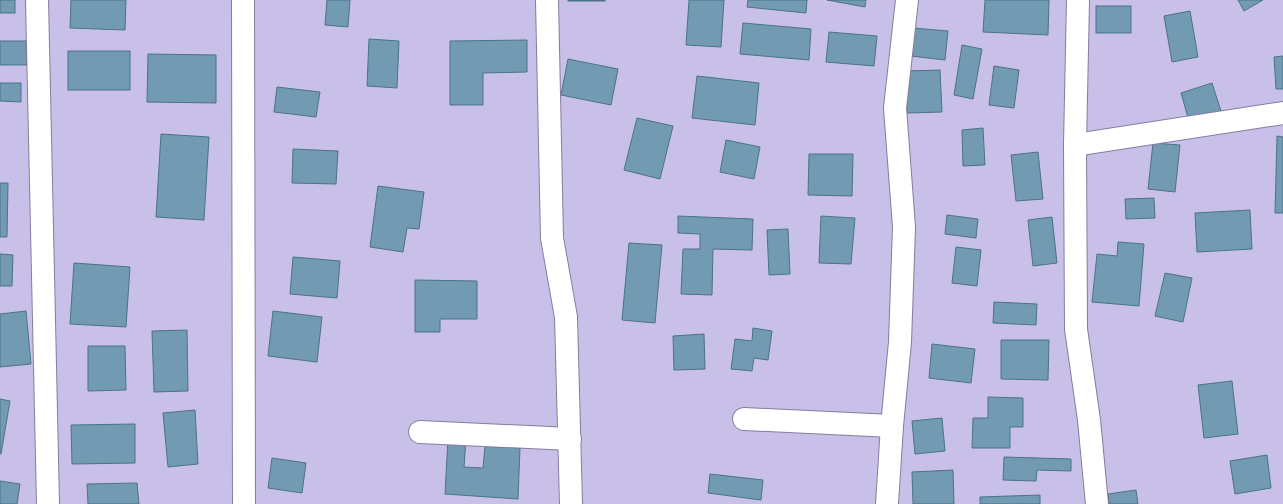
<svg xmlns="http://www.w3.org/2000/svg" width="1283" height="504" viewBox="0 0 1283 504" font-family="Cabin,sans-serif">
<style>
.building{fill:#729ab3;stroke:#4b7289}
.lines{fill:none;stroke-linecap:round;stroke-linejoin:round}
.street-casing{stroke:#857ca1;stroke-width:24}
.street{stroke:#fff;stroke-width:22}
</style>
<rect width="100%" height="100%" fill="#c9c0e9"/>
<g class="building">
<rect x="0" y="0" width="15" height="13"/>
<path d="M 71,0 L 126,0 L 125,30 L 70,28 Z"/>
<path d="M 327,0 L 350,0 L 348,27 L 325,25 Z"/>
<rect x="568" y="0" width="37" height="1"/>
<path d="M 689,0 L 724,0 L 721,47 L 686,45 Z"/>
<path d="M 748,0 L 807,0 L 806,13 L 747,7 Z"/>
<path d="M 827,0 L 866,0 L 865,7 Z"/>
<path d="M 985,0 L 1049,0 L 1048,35 L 983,32 Z"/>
<path d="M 1238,0 L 1263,0 L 1244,11 Z"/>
<rect x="1096" y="6" width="35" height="27"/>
<path d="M 1190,11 L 1198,57 L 1172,62 L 1164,16 Z"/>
<path d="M 743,23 L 811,29 L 809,60 L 740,54 Z"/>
<path d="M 914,28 L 948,31 L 945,60 L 911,56 Z"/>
<path d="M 829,32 L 877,36 L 874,66 L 826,62 Z"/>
<path d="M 369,39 L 399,41 L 397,88 L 367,86 Z"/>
<path d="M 527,40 L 527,72 L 483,73 L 483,105 L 450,105 L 450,41 Z"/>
<path d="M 0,41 L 26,41 L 27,65 L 0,65 Z"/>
<path d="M 962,45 L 982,49 L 973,99 L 954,95 Z"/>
<rect x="68" y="51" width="62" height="39"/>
<path d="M 148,54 L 216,55 L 216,103 L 147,102 Z"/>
<path d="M 1283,56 L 1283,89 L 1276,89 L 1274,57 Z"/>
<path d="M 568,59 L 618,69 L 611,105 L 561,95 Z"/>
<path d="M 994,66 L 1019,70 L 1014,108 L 989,105 Z"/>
<path d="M 940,70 L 942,112 L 907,113 L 906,71 Z"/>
<path d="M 697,76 L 759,83 L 755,125 L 692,118 Z"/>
<path d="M 0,83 L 21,83 L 21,102 L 0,101 Z"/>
<path d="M 1212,83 L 1221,111 L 1189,121 L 1181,93 Z"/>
<path d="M 277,87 L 320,92 L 316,117 L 274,112 Z"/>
<path d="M 637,118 L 673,126 L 660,179 L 624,170 Z"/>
<path d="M 983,128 L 985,165 L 963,166 L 962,130 Z"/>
<path d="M 161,134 L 209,137 L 204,220 L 156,217 Z"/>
<path d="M 1277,136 L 1283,137 L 1283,213 L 1275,213 Z"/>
<path d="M 726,140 L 760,147 L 754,179 L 720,172 Z"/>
<path d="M 1153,143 L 1180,145 L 1175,192 L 1148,189 Z"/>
<path d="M 293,149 L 338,151 L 336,184 L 292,183 Z"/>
<path d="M 1038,152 L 1043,199 L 1016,201 L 1011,155 Z"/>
<path d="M 809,154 L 853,154 L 852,196 L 808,195 Z"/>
<path d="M 0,183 L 8,183 L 7,237 L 0,237 Z"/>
<path d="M 378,186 L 424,192 L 419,229 L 407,228 L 403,252 L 370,247 Z"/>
<path d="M 1154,198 L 1155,218 L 1126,219 L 1125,199 Z"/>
<path d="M 1250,210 L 1252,249 L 1197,252 L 1195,213 Z"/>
<path d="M 947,215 L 978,219 L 976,238 L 945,234 Z"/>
<path d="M 678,216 L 753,219 L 752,250 L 713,249 L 712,295 L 681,294 L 683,249 L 700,249 L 700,234 L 678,233 Z"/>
<path d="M 821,216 L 855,218 L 851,264 L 819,263 Z"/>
<path d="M 1052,217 L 1057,263 L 1033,266 L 1028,220 Z"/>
<path d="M 788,229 L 790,274 L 769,275 L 767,230 Z"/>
<path d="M 1118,242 L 1144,244 L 1139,306 L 1092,302 L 1097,254 L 1117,256 Z"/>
<path d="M 629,243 L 662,245 L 655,323 L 622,320 Z"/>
<path d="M 956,247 L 981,250 L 977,286 L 952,283 Z"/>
<path d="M 0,254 L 13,255 L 12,286 L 0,286 Z"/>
<path d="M 293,257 L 340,261 L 337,298 L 290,294 Z"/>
<path d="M 74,263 L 130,267 L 126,327 L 70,324 Z"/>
<path d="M 1165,273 L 1192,278 L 1183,322 L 1155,316 Z"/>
<path d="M 415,280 L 477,281 L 477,319 L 440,319 L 440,332 L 415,332 Z"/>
<path d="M 994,302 L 1037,304 L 1036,325 L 993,323 Z"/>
<path d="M 26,311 L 31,364 L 0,367 L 0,314 Z"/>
<path d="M 273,311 L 322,317 L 317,362 L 268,356 Z"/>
<path d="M 753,328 L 772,331 L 768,360 L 754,358 L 752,371 L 731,369 L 735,339 L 752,341 Z"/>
<path d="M 187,330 L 188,391 L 154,392 L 152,331 Z"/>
<path d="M 704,334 L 705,369 L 674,370 L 673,336 Z"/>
<path d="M 1001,340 L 1049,340 L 1048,380 L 1001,379 Z"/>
<path d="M 932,344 L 975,349 L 971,383 L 929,378 Z"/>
<path d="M 88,346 L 125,346 L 126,390 L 88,391 Z"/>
<path d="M 1232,381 L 1238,434 L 1204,438 L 1198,385 Z"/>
<path d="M 988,397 L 1023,398 L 1023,427 L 1010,427 L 1010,448 L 972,448 L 973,418 L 988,418 Z"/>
<path d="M 0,399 L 10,401 L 1,454 L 0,454 Z"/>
<path d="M 195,410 L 198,464 L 168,467 L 163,413 Z"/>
<path d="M 942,418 L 945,451 L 915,454 L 912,421 Z"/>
<path d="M 135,424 L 135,463 L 72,464 L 71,425 Z"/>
<path d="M 448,438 L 466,439 L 464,467 L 483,468 L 485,446 L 520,448 L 518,499 L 445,494 Z"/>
<path d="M 1267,455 L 1271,488 L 1235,494 L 1230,461 Z"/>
<path d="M 1004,457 L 1071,459 L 1071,471 L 1037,470 L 1036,481 L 1003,480 Z"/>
<path d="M 272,458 L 306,463 L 302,493 L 268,488 Z"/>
<path d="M 953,470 L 954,504 L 913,504 L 912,472 Z"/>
<path d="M 710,474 L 763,480 L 761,500 L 708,493 Z"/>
<path d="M 0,481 L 20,484 L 17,504 L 0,504 Z"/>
<path d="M 137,483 L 139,504 L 88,504 L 87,484 Z"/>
<path d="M 1136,490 L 1138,504 L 1109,504 L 1108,494 Z"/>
<path d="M 1040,495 L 1040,504 L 980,504 L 980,497 Z"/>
</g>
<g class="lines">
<g class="street-casing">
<g id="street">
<path d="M 37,0 L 48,504"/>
<path d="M 243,0 L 244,504"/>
<path d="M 547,0 L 552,238 L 566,317 L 571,504"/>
<path d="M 1078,0 L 1075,145 L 1076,329 L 1089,420 L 1097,504"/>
<path d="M 1075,145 L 1283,113"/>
<path d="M 744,419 L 892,426"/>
<path d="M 420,432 L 570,439"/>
<path d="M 887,504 L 892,426 L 900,342 L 904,227 L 895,108 L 907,0"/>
</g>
</g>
<use href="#street" class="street"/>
</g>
</svg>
